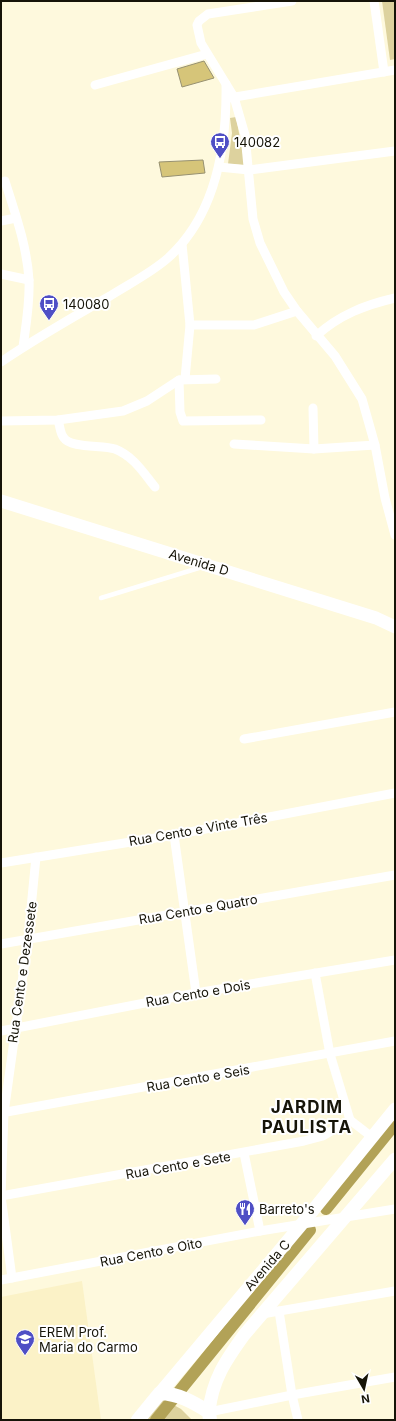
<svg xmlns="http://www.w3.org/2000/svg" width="396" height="1421" viewBox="0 0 396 1421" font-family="Inter,sans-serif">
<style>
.built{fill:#fbf2c7}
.green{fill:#ddd29e}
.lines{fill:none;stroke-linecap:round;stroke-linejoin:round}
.canal{stroke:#b2a257;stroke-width:12}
.building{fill:#d6c579;stroke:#979171}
.service{stroke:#fff;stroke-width:4.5}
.minor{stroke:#fff;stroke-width:9}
.secondary{stroke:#fff;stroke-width:13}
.primary{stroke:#fff;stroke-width:14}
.labels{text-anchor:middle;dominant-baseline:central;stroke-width:4;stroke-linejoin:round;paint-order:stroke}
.poi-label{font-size:13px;fill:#161408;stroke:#fff;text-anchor:start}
.street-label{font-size:13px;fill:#161408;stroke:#fff}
.district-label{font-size:17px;font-weight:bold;letter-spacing:1px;fill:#161408;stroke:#fff}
</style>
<rect width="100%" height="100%" fill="#fef9dd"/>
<path class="built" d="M 82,1281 L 101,1420 L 1,1420 L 1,1297 Z"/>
<g class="green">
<path d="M 382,1 L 395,1 L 395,59 L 390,60 Z"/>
<path d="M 236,117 L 245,165 L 228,164 L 232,133 L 230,118 Z"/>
<path d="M 163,1399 L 181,1409 L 192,1420 L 146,1420 Z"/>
</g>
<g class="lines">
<g class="canal">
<path d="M 326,1209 L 395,1124"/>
<path d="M 156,1420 L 310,1230"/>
</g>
</g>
<g class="building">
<path d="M 204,61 L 214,78 L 182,87 L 177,69 Z"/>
<path d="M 203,160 L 205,173 L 162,177 L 159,162 Z"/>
</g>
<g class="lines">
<path class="service" d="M 101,598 L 202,567"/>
<g class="minor">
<path d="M 292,1 L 208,14 L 199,21 L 197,25 L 201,43 L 234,97 L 245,135 L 253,219 L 260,243 L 284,292 L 297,311 L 335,356 L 362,399 L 375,445 L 385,498 L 395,535"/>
<path d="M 374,1 L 384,72"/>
<path d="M 95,85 L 207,54"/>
<path d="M 229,98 L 395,70"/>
<path d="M 219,167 L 249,170 L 395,151"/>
<path d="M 5,181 C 15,213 27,246 29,280 C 30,303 26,325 23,347"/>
<path d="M 1,221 L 16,218"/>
<path d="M 182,244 L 190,325 L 185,379"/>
<path d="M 1,274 L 29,280"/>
<path d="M 190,325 L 254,325 L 297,311"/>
<path d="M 316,336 C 339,315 365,305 395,298"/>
<path d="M 1,362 C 36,338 73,317 110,296 C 129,284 151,273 168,258 C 216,215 227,145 226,84"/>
<path d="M 179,380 L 180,412 L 183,421 L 261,420"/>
<path d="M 313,408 L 314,449"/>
<path d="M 58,420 C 60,426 60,434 64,438 C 70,448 103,445 115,449 C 133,456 143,472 155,487"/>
<path d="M 1,421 L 58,420 L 123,411 L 147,401 L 179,380 L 216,379"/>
<path d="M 234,444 L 314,449 L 375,445"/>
<path d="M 244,739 L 395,712"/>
<path d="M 174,835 L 196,993"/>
<path d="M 1,863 L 174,835 L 395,793"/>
<path d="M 1,944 L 395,875"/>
<path d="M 315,973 L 330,1054 L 350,1120 L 372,1137"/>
<path d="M 1,1031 L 196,993 L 395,960"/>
<path d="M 1,1113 L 395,1041"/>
<path d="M 244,1153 L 260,1231"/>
<path d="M 1,1196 L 304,1141 L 323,1136 L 350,1120"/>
<path d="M 12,1278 L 1,1196 L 4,1113 L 28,939 L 36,857"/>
<path d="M 1,1280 L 260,1231 L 395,1209"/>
<path d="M 279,1311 L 292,1395 L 298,1420"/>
<path d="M 262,1314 L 395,1291"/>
<path d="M 209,1412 L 292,1395 L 395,1377"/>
</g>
<g class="secondary">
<path d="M 1,501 L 376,618 L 395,627"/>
<path d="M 160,1393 L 301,1225 L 395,1109"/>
<path d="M 209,1412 C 212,1380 226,1360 244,1335 L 395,1159"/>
</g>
<path class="primary" d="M 138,1420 L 160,1393 C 179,1394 193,1402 209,1412 L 210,1420"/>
</g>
<defs>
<g id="bus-pin" transform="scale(1)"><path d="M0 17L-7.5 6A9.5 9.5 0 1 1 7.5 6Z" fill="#4f4fc5" stroke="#fff"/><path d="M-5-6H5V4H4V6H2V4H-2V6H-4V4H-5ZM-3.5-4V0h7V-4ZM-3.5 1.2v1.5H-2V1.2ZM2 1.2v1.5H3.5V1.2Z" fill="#fff"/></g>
<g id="restaurant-pin" transform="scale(1)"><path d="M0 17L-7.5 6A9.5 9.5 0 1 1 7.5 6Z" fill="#4f4fc5" stroke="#fff"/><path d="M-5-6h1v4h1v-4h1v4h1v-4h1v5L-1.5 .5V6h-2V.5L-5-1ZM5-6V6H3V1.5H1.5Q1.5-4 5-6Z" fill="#fff"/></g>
<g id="school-pin" transform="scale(1)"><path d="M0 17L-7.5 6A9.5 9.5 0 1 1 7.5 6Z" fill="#4f4fc5" stroke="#fff"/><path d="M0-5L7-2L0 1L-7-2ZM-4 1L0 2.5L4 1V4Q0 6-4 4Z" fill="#fff"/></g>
</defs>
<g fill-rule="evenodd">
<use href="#bus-pin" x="220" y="142"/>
<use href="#bus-pin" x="49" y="304"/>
<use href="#restaurant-pin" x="245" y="1209"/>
<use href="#school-pin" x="25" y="1339"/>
</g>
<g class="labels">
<g class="poi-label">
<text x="234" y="142">140082</text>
<text x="63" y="304">140080</text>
<text x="259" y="1209">Barreto's</text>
<text x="39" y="1332">EREM Prof.<tspan x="39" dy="15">Maria do Carmo</tspan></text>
</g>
<g class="street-label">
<text transform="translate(199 562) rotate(17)">Avenida D</text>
<text transform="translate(198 829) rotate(-10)">Rua Cento e Vinte Três</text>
<text transform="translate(198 909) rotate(-10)">Rua Cento e Quatro</text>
<text transform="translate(22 972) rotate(-82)">Rua Cento e Dezessete</text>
<text transform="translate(198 993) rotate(-10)">Rua Cento e Dois</text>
<text transform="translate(198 1078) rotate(-10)">Rua Cento e Seis</text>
<text transform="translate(178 1165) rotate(-10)">Rua Cento e Sete</text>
<text transform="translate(151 1252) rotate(-11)">Rua Cento e Oito</text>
<text transform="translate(267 1265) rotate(-49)">Avenida C</text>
</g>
<g class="district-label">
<text x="307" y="1107">JARDIM<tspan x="307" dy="20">PAULISTA</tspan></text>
</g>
</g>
<rect width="396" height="1421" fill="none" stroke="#161408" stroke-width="4"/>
<g transform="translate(364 1389) rotate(171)" stroke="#ffffff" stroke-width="3" paint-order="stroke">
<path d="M0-3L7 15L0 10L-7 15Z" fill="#161408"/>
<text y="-6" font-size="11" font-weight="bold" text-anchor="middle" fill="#161408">N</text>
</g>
</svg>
